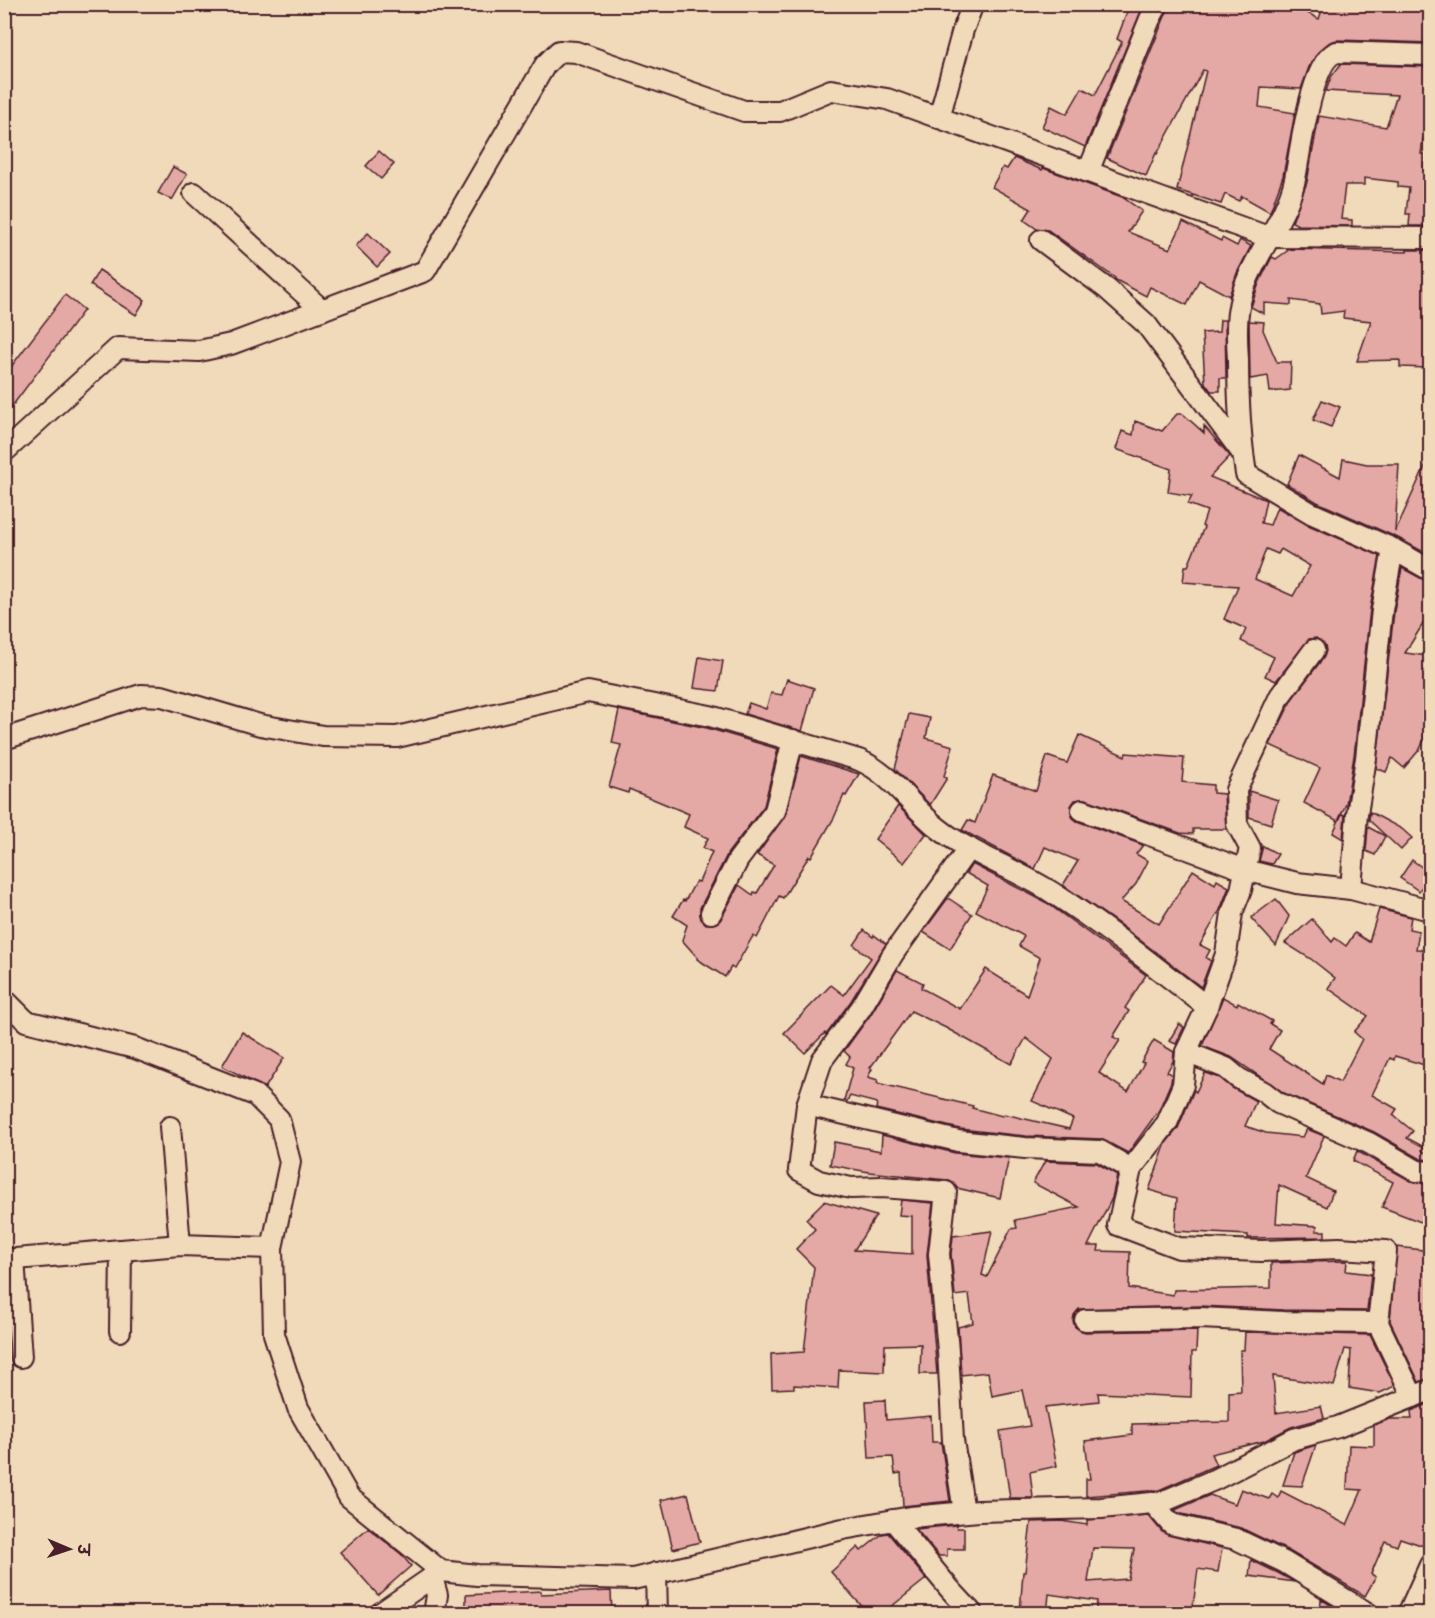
<svg xmlns="http://www.w3.org/2000/svg" width="1435" height="1618" viewBox="0 0 1435 1618" font-family="Mynerve,'Playpen Sans Deva',sans-serif">
<style>
.building{fill:#e4a9a5;stroke:#4a1f2b;stroke-width:1.5;fill-rule:evenodd}
.lines{fill:none;stroke-linecap:round;stroke-linejoin:round}
.minor-casing{stroke:#4a1f2b;stroke-width:24}
.minor{stroke:#f0dab9;stroke-width:20}
</style>
<rect width="100%" height="100%" fill="#f0dab9"/>
<filter id="ink" filterUnits="userSpaceOnUse"><feTurbulence type="fractalNoise" baseFrequency=".0167" numOctaves="2"/><feDisplacementMap in="SourceGraphic" scale="12" xChannelSelector="R" yChannelSelector="G"/><feConvolveMatrix kernelMatrix="1 2 1 2 8 2 1 2 1" color-interpolation-filters="sRGB"/></filter>
<g filter="url(#ink)">
<g class="building">
<path d="M 1130,4 L 1144,4 L 1085,147 L 1042,127 L 1051,106 L 1067,114 L 1082,88 L 1095,95 L 1122,42 L 1117,39 Z"/>
<path d="M 1170,4 L 1290,4 L 1319,19 L 1324,4 L 1416,4 L 1431,13 L 1431,43 L 1337,40 L 1330,42 L 1318,52 L 1309,67 L 1301,89 L 1261,87 L 1259,107 L 1295,113 L 1283,176 L 1270,212 L 1242,196 L 1239,201 L 1225,194 L 1221,204 L 1177,190 L 1206,71 L 1203,70 L 1157,154 L 1156,153 L 1146,176 L 1107,158 Z"/>
<path d="M 1341,64 L 1431,67 L 1431,141 L 1423,139 L 1421,154 L 1425,154 L 1423,200 L 1431,200 L 1431,226 L 1409,226 L 1410,214 L 1406,214 L 1409,188 L 1398,187 L 1398,182 L 1364,178 L 1364,185 L 1345,185 L 1341,219 L 1352,220 L 1352,226 L 1298,225 L 1292,222 L 1307,182 L 1319,116 L 1386,127 L 1397,95 L 1326,91 L 1331,77 Z"/>
<path d="M 379,151 L 394,164 L 381,179 L 366,166 Z"/>
<path d="M 1014,158 L 1042,170 L 1043,168 L 1122,197 L 1142,211 L 1128,232 L 1170,249 L 1183,222 L 1221,241 L 1222,238 L 1237,246 L 1240,240 L 1251,246 L 1237,273 L 1229,296 L 1199,280 L 1187,305 L 1150,287 L 1146,296 L 1114,279 L 1115,278 L 1048,230 L 1037,229 L 1024,220 L 1031,209 L 992,187 L 1003,167 L 1007,169 Z"/>
<path d="M 173,167 L 187,174 L 172,200 L 158,193 Z"/>
<path d="M 368,233 L 390,254 L 377,267 L 356,246 Z"/>
<path d="M 1290,249 L 1407,252 L 1407,250 L 1431,250 L 1429,368 L 1400,367 L 1400,360 L 1357,361 L 1371,321 L 1343,318 L 1344,311 L 1321,314 L 1320,304 L 1291,300 L 1291,305 L 1264,303 L 1264,314 L 1251,307 L 1259,283 L 1272,257 L 1276,259 Z"/>
<path d="M 99,270 L 145,300 L 136,315 L 90,285 Z"/>
<path d="M 65,295 L 84,310 L 4,417 L 4,376 Z"/>
<path d="M 1220,320 L 1225,320 L 1226,378 L 1220,378 L 1220,391 L 1211,391 L 1205,383 L 1202,333 L 1219,332 Z"/>
<path d="M 1249,321 L 1264,322 L 1263,330 L 1277,362 L 1291,362 L 1290,390 L 1270,392 L 1268,376 L 1250,379 Z"/>
<path d="M 1322,400 L 1340,407 L 1331,427 L 1313,420 Z"/>
<path d="M 1177,414 L 1183,414 L 1204,433 L 1204,426 L 1230,456 L 1210,477 L 1266,500 L 1261,523 L 1270,525 L 1277,507 L 1306,524 L 1380,556 L 1370,609 L 1354,756 L 1346,804 L 1338,821 L 1304,803 L 1320,768 L 1270,745 L 1292,699 L 1324,657 L 1326,651 L 1325,645 L 1316,638 L 1309,639 L 1276,681 L 1265,676 L 1274,657 L 1241,641 L 1246,629 L 1224,619 L 1238,586 L 1183,582 L 1185,566 L 1188,566 L 1204,527 L 1202,526 L 1207,511 L 1188,504 L 1192,496 L 1168,492 L 1171,469 L 1116,449 L 1122,431 L 1133,435 L 1135,421 L 1162,431 ZM 1266,549 L 1278,554 L 1281,549 L 1310,566 L 1293,596 L 1255,579 Z"/>
<path d="M 1431,453 L 1431,556 L 1398,538 L 1317,502 L 1287,484 L 1299,455 L 1340,477 L 1343,459 L 1367,464 L 1399,464 L 1395,532 Z"/>
<path d="M 1402,568 L 1424,580 L 1431,582 L 1431,611 L 1405,653 L 1427,656 L 1424,688 L 1431,688 L 1431,724 L 1420,749 L 1404,768 L 1392,758 L 1386,772 L 1376,768 L 1394,612 Z"/>
<path d="M 699,657 L 723,661 L 718,691 L 694,688 Z"/>
<path d="M 787,679 L 814,688 L 802,731 L 745,714 L 749,703 L 766,709 L 771,693 L 782,695 Z"/>
<path d="M 619,710 L 707,728 L 778,749 L 764,806 L 728,853 L 700,908 L 701,919 L 706,924 L 717,923 L 721,919 L 739,885 L 753,895 L 754,892 L 757,893 L 774,865 L 757,855 L 786,814 L 801,756 L 859,774 L 846,796 L 844,795 L 834,818 L 811,857 L 809,856 L 783,898 L 779,896 L 757,938 L 753,936 L 734,969 L 731,967 L 725,977 L 697,959 L 697,957 L 682,940 L 687,925 L 673,916 L 683,900 L 685,901 L 696,881 L 699,882 L 712,852 L 703,848 L 708,838 L 684,827 L 689,814 L 629,789 L 628,793 L 609,787 L 621,745 L 612,743 Z"/>
<path d="M 909,714 L 930,718 L 926,738 L 953,746 L 944,776 L 947,778 L 930,805 L 895,769 Z"/>
<path d="M 1079,735 L 1125,756 L 1126,753 L 1184,758 L 1182,782 L 1213,785 L 1213,793 L 1224,794 L 1226,829 L 1193,829 L 1193,834 L 1180,833 L 1086,799 L 1075,800 L 1071,806 L 1072,817 L 1077,821 L 1143,845 L 1136,854 L 1148,861 L 1136,884 L 1121,901 L 1159,924 L 1193,870 L 1215,884 L 1217,880 L 1229,887 L 1220,910 L 1200,945 L 1210,950 L 1206,958 L 1211,961 L 1201,987 L 1119,924 L 1063,885 L 1078,861 L 1045,847 L 1035,869 L 962,830 L 968,820 L 975,823 L 993,775 L 1036,791 L 1047,756 L 1067,763 Z"/>
<path d="M 1249,791 L 1278,800 L 1271,824 L 1249,817 Z"/>
<path d="M 898,806 L 926,834 L 904,863 L 875,839 Z"/>
<path d="M 1370,812 L 1402,829 L 1412,838 L 1401,850 L 1369,820 Z"/>
<path d="M 1342,814 L 1345,815 L 1343,839 L 1333,833 Z"/>
<path d="M 1368,827 L 1385,836 L 1375,855 L 1366,851 Z"/>
<path d="M 1263,846 L 1278,854 L 1272,864 L 1259,861 Z"/>
<path d="M 1412,860 L 1431,874 L 1419,891 L 1400,878 Z"/>
<path d="M 972,864 L 1047,903 L 1146,975 L 1125,1008 L 1129,1011 L 1113,1037 L 1120,1040 L 1099,1073 L 1128,1092 L 1144,1063 L 1141,1062 L 1154,1040 L 1174,1052 L 1173,1061 L 1167,1072 L 1172,1075 L 1171,1082 L 1159,1110 L 1128,1153 L 1101,1139 L 1026,1136 L 960,1129 L 876,1109 L 877,1103 L 850,1096 L 847,1101 L 844,1100 L 853,1068 L 846,1064 L 850,1057 L 844,1051 L 871,1014 L 897,970 L 923,983 L 921,988 L 960,1009 L 986,969 L 1027,995 L 1040,958 L 1019,946 L 1024,936 L 976,911 L 988,886 L 966,873 ZM 911,1011 L 946,1028 L 1011,1064 L 1026,1038 L 1053,1059 L 1032,1101 L 1073,1119 L 1069,1129 L 1004,1114 L 1002,1116 L 972,1108 L 973,1106 L 877,1083 L 878,1080 L 868,1077 L 872,1069 L 870,1068 Z"/>
<path d="M 948,898 L 972,914 L 950,949 L 923,932 Z"/>
<path d="M 1276,899 L 1289,916 L 1276,946 L 1251,918 Z"/>
<path d="M 1379,909 L 1411,917 L 1409,929 L 1419,931 L 1416,949 L 1431,950 L 1431,1067 L 1395,1056 L 1394,1060 L 1390,1058 L 1372,1095 L 1397,1109 L 1393,1115 L 1413,1131 L 1407,1138 L 1424,1147 L 1422,1150 L 1431,1156 L 1430,1160 L 1421,1159 L 1374,1132 L 1284,1093 L 1231,1057 L 1202,1046 L 1223,997 L 1237,1005 L 1238,1002 L 1272,1021 L 1270,1024 L 1280,1030 L 1269,1049 L 1323,1084 L 1326,1075 L 1340,1082 L 1362,1039 L 1354,1032 L 1368,1016 L 1328,988 L 1335,978 L 1311,959 L 1285,943 L 1312,919 L 1332,942 L 1335,938 L 1346,946 L 1355,933 L 1369,942 Z"/>
<path d="M 864,930 L 873,937 L 874,935 L 886,944 L 851,1001 L 826,1035 L 825,1033 L 805,1053 L 784,1033 L 831,985 L 844,995 L 871,958 L 854,945 Z"/>
<path d="M 1179,1024 L 1184,1027 L 1176,1044 L 1169,1041 Z"/>
<path d="M 242,1032 L 284,1058 L 265,1088 L 222,1066 Z"/>
<path d="M 1205,1073 L 1220,1078 L 1232,1088 L 1256,1101 L 1245,1126 L 1266,1133 L 1303,1137 L 1307,1129 L 1324,1136 L 1306,1178 L 1333,1191 L 1327,1207 L 1279,1185 L 1276,1223 L 1318,1226 L 1316,1231 L 1325,1231 L 1325,1237 L 1248,1238 L 1248,1235 L 1175,1231 L 1177,1198 L 1149,1190 L 1166,1143 L 1178,1128 L 1194,1090 L 1196,1092 Z"/>
<path d="M 882,1135 L 955,1153 L 1009,1158 L 1000,1198 L 957,1188 L 953,1183 L 947,1180 L 869,1172 L 830,1165 L 834,1142 L 881,1151 Z"/>
<path d="M 1357,1151 L 1411,1181 L 1431,1184 L 1431,1226 L 1382,1207 L 1393,1182 L 1353,1161 Z"/>
<path d="M 1045,1161 L 1097,1163 L 1117,1175 L 1112,1198 L 1088,1246 L 1099,1246 L 1098,1251 L 1130,1252 L 1129,1288 L 1173,1295 L 1174,1290 L 1271,1288 L 1271,1263 L 1347,1261 L 1346,1271 L 1371,1274 L 1367,1311 L 1283,1310 L 1201,1306 L 1079,1309 L 1074,1315 L 1073,1321 L 1075,1327 L 1085,1332 L 1197,1330 L 1196,1352 L 1192,1352 L 1191,1397 L 1098,1393 L 1099,1401 L 1045,1407 L 1057,1466 L 1030,1472 L 1033,1498 L 1010,1498 L 1000,1431 L 1030,1426 L 1022,1390 L 992,1396 L 988,1372 L 961,1375 L 958,1327 L 973,1323 L 969,1294 L 955,1296 L 951,1254 L 953,1236 L 992,1231 L 982,1275 L 987,1277 L 1011,1229 L 1017,1228 L 1015,1220 L 1079,1207 L 1033,1183 Z"/>
<path d="M 901,1200 L 933,1203 L 927,1255 L 937,1374 L 920,1374 L 921,1344 L 885,1345 L 884,1372 L 839,1370 L 838,1388 L 794,1385 L 794,1388 L 772,1389 L 771,1354 L 804,1352 L 814,1267 L 796,1249 L 815,1229 L 806,1219 L 824,1201 L 876,1216 L 854,1250 L 912,1254 L 912,1216 L 899,1215 Z"/>
<path d="M 1397,1247 L 1431,1251 L 1431,1378 L 1419,1382 L 1390,1321 Z"/>
<path d="M 1245,1332 L 1370,1335 L 1395,1386 L 1380,1393 L 1349,1388 L 1351,1350 L 1345,1349 L 1334,1386 L 1273,1376 L 1276,1413 L 1321,1406 L 1324,1418 L 1291,1427 L 1264,1441 L 1211,1454 L 1216,1465 L 1159,1490 L 1086,1496 L 1086,1479 L 1090,1479 L 1085,1441 L 1132,1435 L 1132,1424 L 1229,1422 L 1229,1392 L 1241,1391 L 1240,1350 L 1244,1350 Z"/>
<path d="M 885,1400 L 886,1420 L 931,1416 L 932,1442 L 941,1442 L 950,1501 L 903,1506 L 901,1473 L 895,1474 L 893,1457 L 869,1458 L 866,1401 Z"/>
<path d="M 1431,1403 L 1431,1536 L 1427,1547 L 1400,1538 L 1397,1546 L 1385,1541 L 1371,1574 L 1376,1577 L 1365,1596 L 1289,1551 L 1241,1528 L 1178,1513 L 1175,1510 L 1210,1495 L 1235,1504 L 1241,1489 L 1269,1499 L 1272,1494 L 1278,1498 L 1281,1491 L 1347,1525 L 1362,1490 L 1347,1489 L 1349,1445 L 1374,1446 L 1374,1425 L 1390,1419 L 1412,1419 L 1411,1411 Z"/>
<path d="M 1316,1445 L 1302,1486 L 1283,1485 L 1294,1452 Z"/>
<path d="M 688,1494 L 700,1542 L 673,1549 L 661,1500 Z"/>
<path d="M 1148,1515 L 1162,1532 L 1168,1535 L 1222,1548 L 1218,1572 L 1198,1569 L 1192,1614 L 1095,1614 L 1097,1601 L 1049,1594 L 1047,1614 L 1020,1612 L 1023,1572 L 1025,1572 L 1031,1522 L 1061,1521 L 1087,1525 L 1087,1520 ZM 1093,1548 L 1134,1549 L 1128,1579 L 1088,1582 Z"/>
<path d="M 956,1525 L 957,1528 L 964,1528 L 964,1549 L 947,1549 L 947,1556 L 939,1556 L 916,1529 Z"/>
<path d="M 368,1528 L 401,1554 L 411,1566 L 378,1595 L 340,1552 Z"/>
<path d="M 888,1533 L 926,1579 L 882,1614 L 869,1614 L 831,1572 L 858,1547 L 861,1551 L 882,1534 Z"/>
<path d="M 1251,1560 L 1278,1573 L 1295,1582 L 1249,1576 Z"/>
<path d="M 541,1591 L 541,1594 L 611,1591 L 612,1614 L 466,1614 L 466,1595 Z"/>
<path d="M 1321,1599 L 1345,1614 L 1320,1614 Z"/>
</g>
<g class="lines">
<g class="minor-casing">
<g id="minor">
<path d="M 1430,55 L 1337,52 C 1311,59 1300,154 1295,179 C 1285,226 1244,264 1238,313 C 1236,328 1237,344 1238,359 C 1238,398 1240,436 1246,474 L 1311,513 L 1393,549 L 1430,570"/>
<path d="M 939,118 L 963,30 L 973,4"/>
<path d="M 1088,172 L 1150,19 L 1158,4"/>
<path d="M 194,193 L 322,310"/>
<path d="M 1041,240 L 1107,289 L 1146,324 L 1243,454"/>
<path d="M 4,452 L 118,348 L 199,351 L 231,344 L 425,271 L 545,65 L 559,51 L 576,52 L 744,111 L 780,111 L 831,90 L 887,99 L 1268,237 L 1430,238"/>
<path d="M 1314,650 L 1280,696 L 1236,790 L 1237,824 L 1250,848 L 1241,890 L 1232,913 L 1226,954 L 1207,1007 L 1186,1052 L 1183,1085 L 1167,1123 L 1131,1169 L 1118,1225 L 1179,1248 L 1262,1251 L 1339,1248 L 1386,1251 L 1378,1323 L 1413,1397"/>
<path d="M 4,739 L 141,695 L 162,696 L 260,725 L 323,736 L 397,737 L 588,692 L 710,716 L 859,760 C 892,774 910,806 938,828 C 972,855 1016,869 1053,893 C 1106,927 1157,968 1207,1007"/>
<path d="M 1082,810 L 1245,870 L 1297,883 L 1351,889 L 1430,910"/>
<path d="M 1351,889 L 1357,814 L 1366,758 L 1382,610 L 1393,549"/>
<path d="M 711,913 L 738,860 L 775,811 L 793,740"/>
<path d="M 4,999 L 26,1021 L 135,1048 L 255,1095 L 279,1119 L 290,1162 L 272,1248 L 274,1334 L 298,1408 L 349,1497 L 441,1571 L 477,1575 L 633,1579 L 843,1529 L 911,1517 L 979,1511 L 1101,1508 L 1162,1502 L 1214,1480 L 1294,1439 L 1338,1427 L 1430,1390"/>
<path d="M 1186,1052 L 1226,1068 L 1238,1078 L 1264,1092 L 1278,1103 L 1369,1143 L 1417,1171 L 1430,1172"/>
<path d="M 807,1105 L 958,1141 L 1025,1148 L 1100,1151 L 1131,1169"/>
<path d="M 170,1127 L 180,1245"/>
<path d="M 14,1259 L 21,1357"/>
<path d="M 4,1260 L 180,1245 L 272,1248"/>
<path d="M 1085,1320 L 1200,1318 L 1283,1322 L 1378,1323"/>
<path d="M 120,1331 L 121,1250"/>
<path d="M 1153,1503 L 1171,1524 L 1236,1539 L 1284,1562 L 1369,1614"/>
<path d="M 964,1512 L 953,1440 L 948,1351 L 939,1254 L 946,1192 L 882,1187 L 851,1188 L 819,1181 L 799,1170 L 807,1105 L 822,1060 L 861,1008 L 893,954 L 969,848"/>
<path d="M 893,1520 L 949,1588 L 973,1614"/>
<path d="M 656,1573 L 657,1614"/>
<path d="M 432,1577 L 437,1595 L 434,1614"/>
<path d="M 379,1614 L 441,1571"/>
<path d="M 1408,1614 L 1430,1565"/>
</g>
</g>
<use href="#minor" class="minor"/>
</g>
</g>
<rect width="1435" height="1618" fill="none" stroke="#f0dab9" stroke-width="24"/>
<rect x="12" y="12" width="1411" height="1594" fill="none" stroke="#4a1f2b" stroke-width="2" filter="url(#ink)"/>
<g transform="translate(69 1549) rotate(92)" stroke="#f0dab9" stroke-width="4.5" paint-order="stroke">
<path d="M0-4.5L10 22L0 15L-10 22Z" fill="#4a1f2b"/>
<text y="-9" font-size="16" font-weight="bold" text-anchor="middle" fill="#4a1f2b">उ</text>
</g>
</svg>
